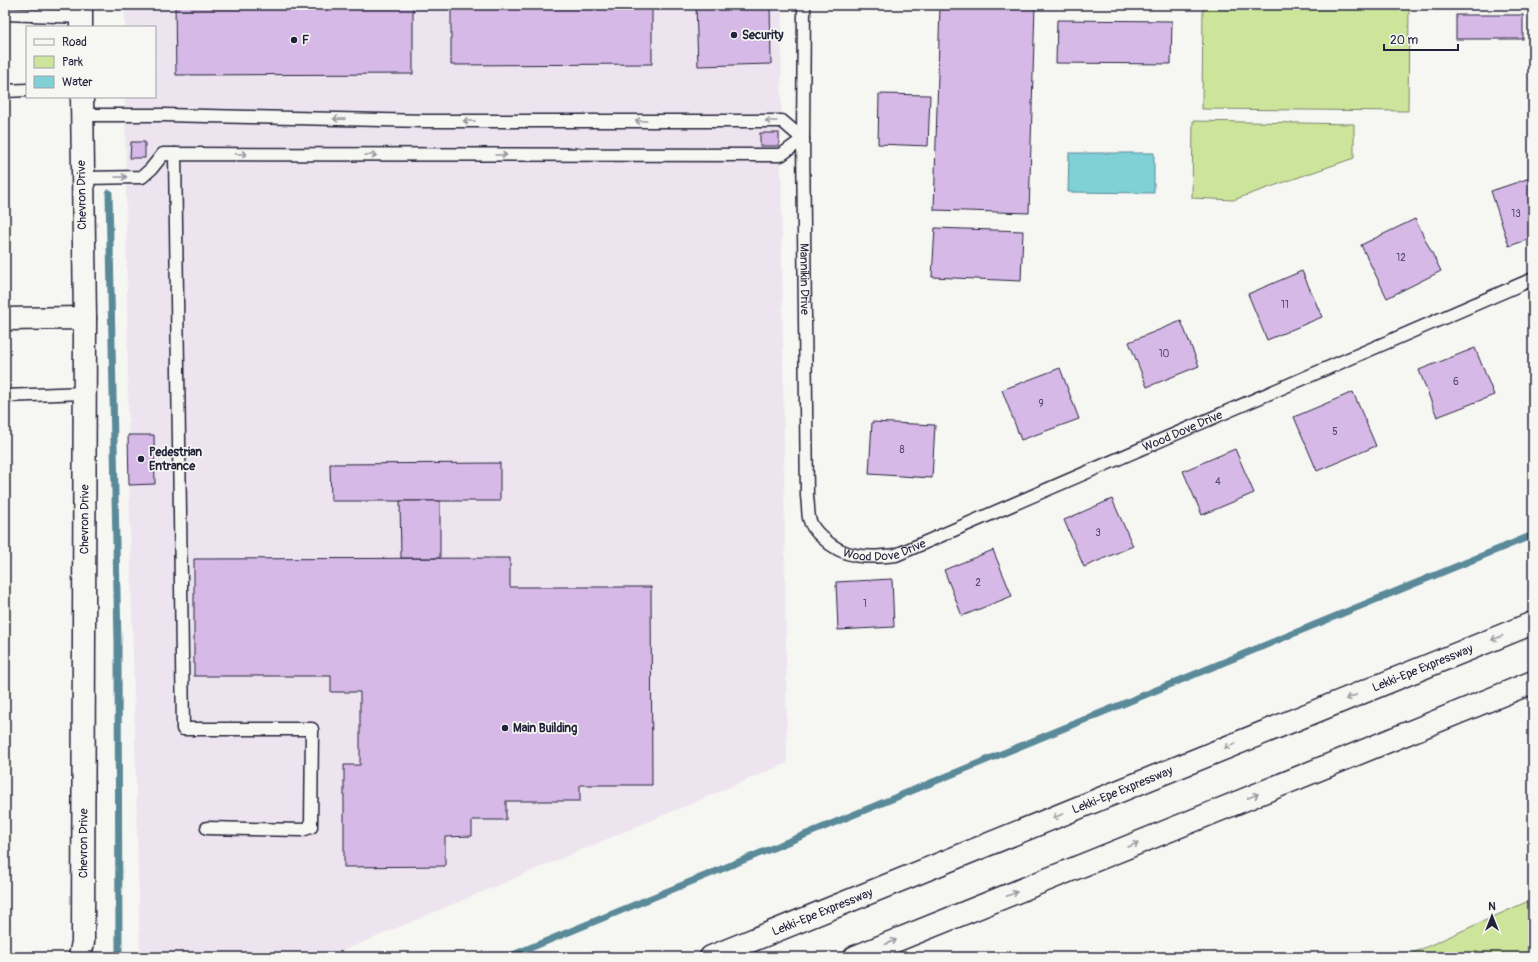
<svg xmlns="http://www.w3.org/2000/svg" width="1538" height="962" viewBox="0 0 1538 962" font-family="Pangolin,sans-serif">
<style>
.built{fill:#ede4ef}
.green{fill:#cde59b;stroke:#78846b}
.water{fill:#7fd0d7;stroke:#5a8a99}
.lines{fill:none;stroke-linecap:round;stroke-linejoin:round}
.stream{stroke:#5a8a99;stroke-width:7}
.building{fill:#d7b9e7;stroke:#22223b}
.service-casing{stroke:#22223b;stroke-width:15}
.minor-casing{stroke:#22223b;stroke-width:25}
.secondary-casing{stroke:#22223b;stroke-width:25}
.trunk-casing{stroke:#22223b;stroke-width:25}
.service{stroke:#f6f6f2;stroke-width:12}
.minor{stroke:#f6f6f2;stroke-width:22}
.secondary{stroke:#f6f6f2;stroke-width:22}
.trunk{stroke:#f6f6f2;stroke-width:22}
.oneway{stroke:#9797a0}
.poi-dot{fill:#22223b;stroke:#f6f6f2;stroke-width:1.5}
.labels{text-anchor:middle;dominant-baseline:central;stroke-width:3.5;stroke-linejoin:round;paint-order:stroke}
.number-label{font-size:10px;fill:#4f4866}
.poi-label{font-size:12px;font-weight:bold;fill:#22223b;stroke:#f6f6f2;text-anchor:start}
.street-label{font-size:12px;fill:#22223b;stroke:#f6f6f2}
</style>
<rect width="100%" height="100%" fill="#f6f6f2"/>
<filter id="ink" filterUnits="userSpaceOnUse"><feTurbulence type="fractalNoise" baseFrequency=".025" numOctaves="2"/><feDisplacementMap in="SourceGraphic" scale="8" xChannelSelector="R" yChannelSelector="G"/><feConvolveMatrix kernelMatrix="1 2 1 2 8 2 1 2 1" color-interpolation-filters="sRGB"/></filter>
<g filter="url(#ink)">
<path class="built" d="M 125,5 L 782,5 L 781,155 L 787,763 L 328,957 L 140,957 L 129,485 L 125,97 L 155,97 L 155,27 L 125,27 Z"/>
<g class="green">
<path d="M 1203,5 L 1409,5 L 1408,111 L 1202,109 Z"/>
<path d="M 1193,121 L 1354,124 L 1354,158 L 1233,200 L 1192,198 Z"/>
<path d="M 1533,899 L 1533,957 L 1404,957 Z"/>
</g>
<path class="water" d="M 1069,153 L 1154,153 L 1154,193 L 1068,192 Z"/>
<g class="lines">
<g class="stream">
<path d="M 109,193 L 118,644 L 119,957"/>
<path d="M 508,957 L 1533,535"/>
</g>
</g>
<g class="building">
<path d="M 175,5 L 413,5 L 413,74 L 176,75 Z"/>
<path d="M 451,5 L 652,5 L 652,64 L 451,65 Z"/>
<path d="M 696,5 L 770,5 L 771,64 L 698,66 Z"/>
<path d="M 940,5 L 1035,5 L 1029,213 L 934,210 Z"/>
<rect x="1456" y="15" width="67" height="24"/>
<path d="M 1057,20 L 1172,21 L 1171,64 L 1056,63 Z"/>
<path d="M 879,94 L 930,95 L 928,146 L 878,144 Z"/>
<rect x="760" y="133" width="19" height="13"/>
<path d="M 131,142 L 145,142 L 145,158 L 130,158 Z"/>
<path d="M 1533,177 L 1533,238 L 1509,246 L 1491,191 Z"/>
<path d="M 1415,219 L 1441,271 L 1387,298 L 1361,245 Z"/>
<path d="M 935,228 L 1023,231 L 1021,281 L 932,277 Z"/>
<path d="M 1302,271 L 1322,317 L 1267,340 L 1248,294 Z"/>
<path d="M 1181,321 L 1199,366 L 1147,387 L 1129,342 Z"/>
<path d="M 1475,348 L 1494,395 L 1437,417 L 1419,370 Z"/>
<path d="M 1060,368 L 1079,419 L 1021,440 L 1002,390 Z"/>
<path d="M 1353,392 L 1376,446 L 1317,471 L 1294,417 Z"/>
<path d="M 872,422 L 935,425 L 932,478 L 869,474 Z"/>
<path d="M 128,435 L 154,435 L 155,484 L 129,485 Z"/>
<path d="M 1235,449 L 1254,493 L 1202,515 L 1183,471 Z"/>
<path d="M 500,463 L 500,501 L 331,501 L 330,464 Z"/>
<path d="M 1112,499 L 1133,546 L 1084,567 L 1064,520 Z"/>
<path d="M 400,501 L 440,501 L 440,558 L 401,558 Z"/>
<path d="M 993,550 L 1012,596 L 962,616 L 944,570 Z"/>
<path d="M 510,558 L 510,587 L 651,587 L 652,785 L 580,785 L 580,801 L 506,801 L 506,820 L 472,820 L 472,836 L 445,837 L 445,866 L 344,867 L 344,765 L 360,765 L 360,692 L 331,692 L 331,676 L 194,676 L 194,559 Z"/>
<path d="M 892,579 L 894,627 L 838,630 L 836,582 Z"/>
</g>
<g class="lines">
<g class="service-casing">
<g id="service">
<path id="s1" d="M 804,5 L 803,139 L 807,496 C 808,503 808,511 809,518 C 811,526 817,533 823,538 C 844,559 868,558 896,555 L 1533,279"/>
<path d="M 5,14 L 81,17"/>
<path d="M 5,91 L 27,90"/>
<path d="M 82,115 L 163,115 L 426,121 L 782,121 L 803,139 L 781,155 L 163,154 L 151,169 L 142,177 L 82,178"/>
<path d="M 175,154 L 183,729 L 312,729 L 311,827 L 302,830 L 207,828"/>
<path d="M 5,396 L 84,393"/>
</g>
</g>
<g class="minor-casing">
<path id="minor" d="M 5,319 L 85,318"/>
</g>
<g class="secondary-casing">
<g id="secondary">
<path d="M 81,5 L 81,27"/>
<path id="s2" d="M 80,957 L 83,942 L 85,318 L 82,97"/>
</g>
</g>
<g class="trunk-casing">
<g id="trunk">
<path id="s3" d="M 711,957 L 1533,623"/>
<path d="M 855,957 L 1170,830 L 1533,682"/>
</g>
</g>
<use href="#service" class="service"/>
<use href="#minor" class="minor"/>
<use href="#secondary" class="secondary"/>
<use href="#trunk" class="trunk"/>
</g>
<defs><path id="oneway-shaft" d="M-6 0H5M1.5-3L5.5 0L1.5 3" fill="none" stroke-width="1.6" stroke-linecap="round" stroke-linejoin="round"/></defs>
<g class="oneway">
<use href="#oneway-shaft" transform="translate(339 119) rotate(-179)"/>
<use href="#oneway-shaft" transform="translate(469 121) rotate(-180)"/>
<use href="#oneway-shaft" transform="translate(641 121) rotate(-180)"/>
<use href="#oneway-shaft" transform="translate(771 121) rotate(-180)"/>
<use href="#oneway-shaft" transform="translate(241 154)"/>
<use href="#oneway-shaft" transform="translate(371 155)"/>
<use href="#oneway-shaft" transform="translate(501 155)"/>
<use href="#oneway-shaft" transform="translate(121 177)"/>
<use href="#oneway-shaft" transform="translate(1497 638) rotate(158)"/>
<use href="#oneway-shaft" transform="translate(1351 697) rotate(158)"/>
<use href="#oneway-shaft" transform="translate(1230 746) rotate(158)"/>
<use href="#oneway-shaft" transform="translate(1253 796) rotate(-22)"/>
<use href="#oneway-shaft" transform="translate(1058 816) rotate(158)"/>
<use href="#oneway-shaft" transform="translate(1133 845) rotate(-22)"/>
<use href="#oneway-shaft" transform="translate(1012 894) rotate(-22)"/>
<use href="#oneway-shaft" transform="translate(891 942) rotate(-22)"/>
</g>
</g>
<g class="poi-dot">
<circle cx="734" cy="35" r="4"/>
<circle cx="294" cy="40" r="4"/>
<circle cx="141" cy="459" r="4"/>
<circle cx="505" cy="728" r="4"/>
</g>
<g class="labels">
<g class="number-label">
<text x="1516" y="214">13</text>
<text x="1401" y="258">12</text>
<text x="1285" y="305">11</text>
<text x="1164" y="354">10</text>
<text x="1456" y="382">6</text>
<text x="1041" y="404">9</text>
<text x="1335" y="432">5</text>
<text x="902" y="450">8</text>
<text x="1218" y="482">4</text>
<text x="1098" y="533">3</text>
<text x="978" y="583">2</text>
<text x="865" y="604">1</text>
</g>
<g class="poi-label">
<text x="742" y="35">Security</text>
<text x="302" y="40">F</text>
<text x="149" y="452">Pedestrian<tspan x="149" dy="14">Entrance</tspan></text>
<text x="513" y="728">Main Building</text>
</g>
<g class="street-label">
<text transform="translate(82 195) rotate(-91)">Chevron Drive</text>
<text stroke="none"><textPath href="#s1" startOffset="274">Mannikin Drive</textPath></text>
<text stroke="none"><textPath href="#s1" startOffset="928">Wood Dove Drive</textPath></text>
<text stroke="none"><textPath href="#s2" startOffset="438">Chevron Drive</textPath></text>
<text stroke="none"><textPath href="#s1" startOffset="605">Wood Dove Drive</textPath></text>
<text stroke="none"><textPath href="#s3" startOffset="768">Lekki-Epe Expressway</textPath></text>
<text stroke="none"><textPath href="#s3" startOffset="444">Lekki-Epe Expressway</textPath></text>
<text stroke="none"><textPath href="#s2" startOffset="114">Chevron Drive</textPath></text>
<text stroke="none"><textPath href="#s3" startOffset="120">Lekki-Epe Expressway</textPath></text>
</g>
</g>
<rect width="1538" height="962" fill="none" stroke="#f6f6f2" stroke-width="20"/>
<rect x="10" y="10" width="1518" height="942" fill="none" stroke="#22223b" stroke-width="1.5" filter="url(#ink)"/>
<rect x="26" y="26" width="130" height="72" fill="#f6f6f2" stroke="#a1a1a9"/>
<rect x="34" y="39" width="20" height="6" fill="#f6f6f2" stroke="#a1a1a9"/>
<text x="62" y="46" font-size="12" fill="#22223b">Road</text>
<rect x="34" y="56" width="20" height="12" fill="#cde59b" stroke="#a1a1a9"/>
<text x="62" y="66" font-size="12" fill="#22223b">Park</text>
<rect x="34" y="76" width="20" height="12" fill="#7fd0d7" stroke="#a1a1a9"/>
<text x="62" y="86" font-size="12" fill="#22223b">Water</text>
<g transform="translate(1492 916)" stroke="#f6f6f2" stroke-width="3" paint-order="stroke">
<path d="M0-3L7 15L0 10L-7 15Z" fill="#22223b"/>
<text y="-6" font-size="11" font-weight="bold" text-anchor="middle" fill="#22223b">N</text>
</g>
<path d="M1384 44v6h74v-6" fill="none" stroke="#22223b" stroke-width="2"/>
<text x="1390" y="44" font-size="12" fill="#22223b" stroke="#f6f6f2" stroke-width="3" paint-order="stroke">20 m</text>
</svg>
